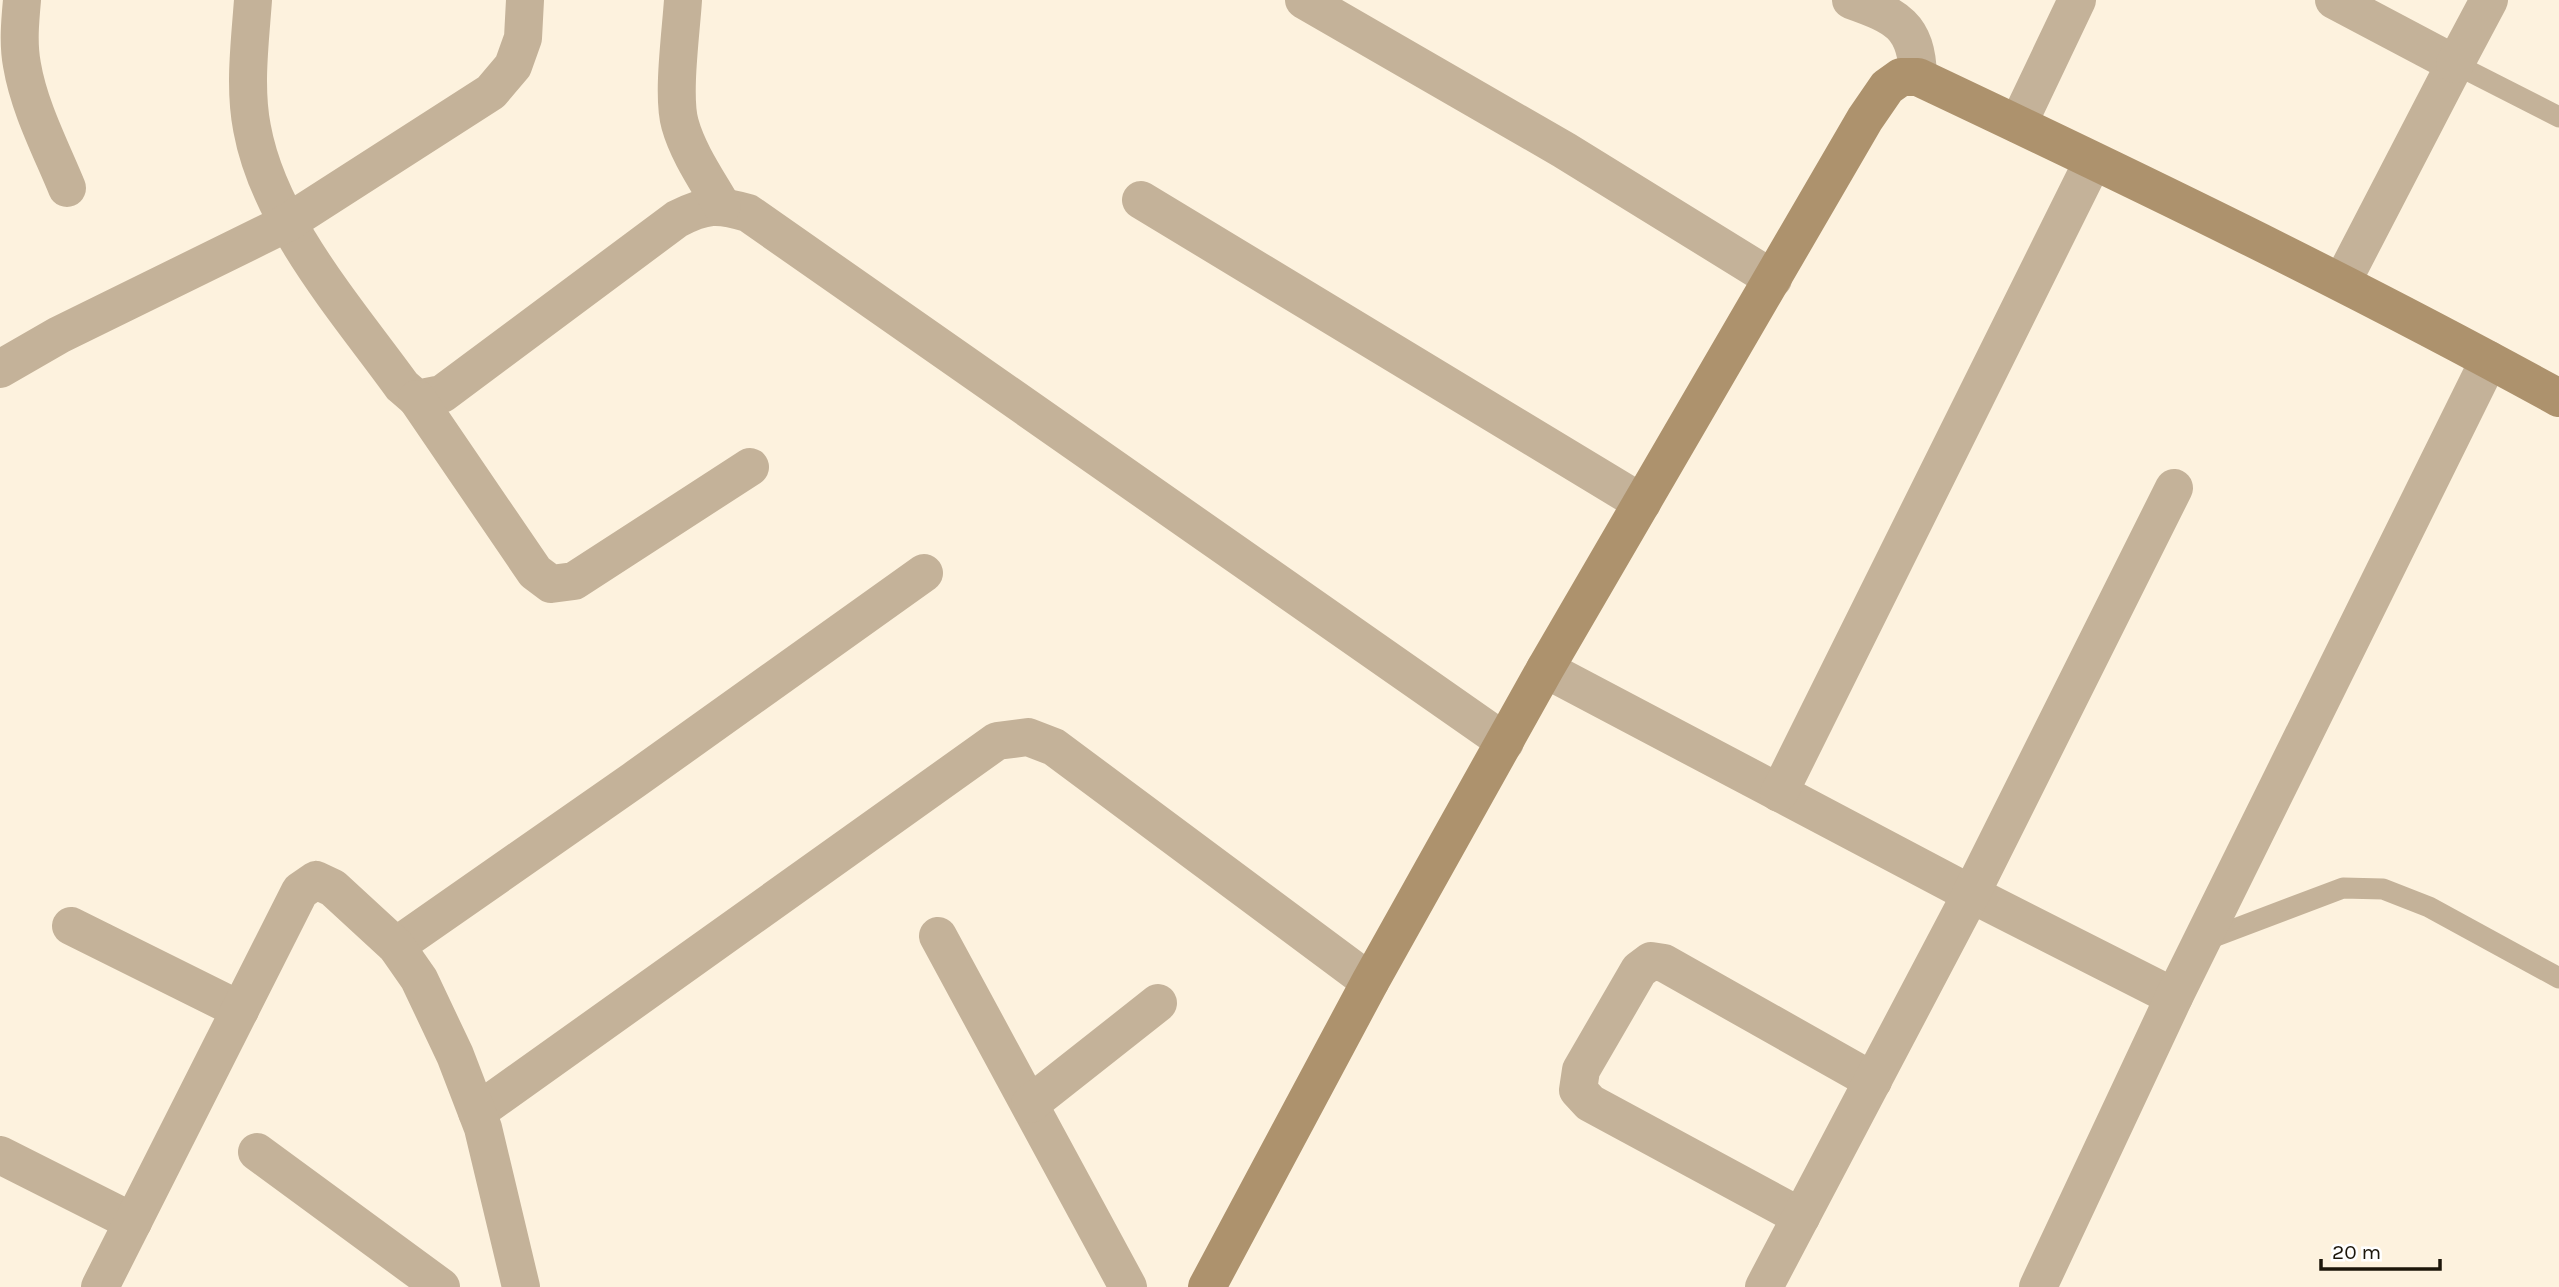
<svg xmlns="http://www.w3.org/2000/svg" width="2559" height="1287" viewBox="0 0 2559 1287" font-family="Karla,sans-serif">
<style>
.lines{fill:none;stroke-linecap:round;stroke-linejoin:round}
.lane{stroke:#c4b299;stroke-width:21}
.street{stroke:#c4b299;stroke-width:38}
.secondary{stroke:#ad926d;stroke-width:38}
</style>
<rect width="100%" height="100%" fill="#fdf2de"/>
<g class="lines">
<g class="lane">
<path d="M 2455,64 L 2559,117"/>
<path d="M 2203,941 L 2343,888 L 2383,889 L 2429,907 L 2559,978"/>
</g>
<g class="street">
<path d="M 22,0 C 20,22 18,44 22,65 C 29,107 51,149 67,188"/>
<path d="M 253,0 C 250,42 244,87 252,128 C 269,222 347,310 402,386 L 417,399 L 442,394 L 677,219 C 706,204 718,204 748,213 L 1505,742"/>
<path d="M 683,0 C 681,32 672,96 680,124 C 688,153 707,180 722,206"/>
<path d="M 1304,0 L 1564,150 L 1773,279"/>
<path d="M 1851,0 C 1896,16 1917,25 1918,77"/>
<path d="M 2334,0 L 2455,64 L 2342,282"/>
<path d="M 2455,64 L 2489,0"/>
<path d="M 2018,124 L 2077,0"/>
<path d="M 1141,200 L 1642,503"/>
<path d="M 0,369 L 59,335 L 287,223 L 491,92 L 513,66 L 523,38 L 525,0"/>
<path d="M 417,399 L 535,572 L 551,584 L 574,581 L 750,467"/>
<path d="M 1545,669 L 1971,894 L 2174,997"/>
<path d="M 1779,793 L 2093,161"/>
<path d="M 71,926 L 240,1010"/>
<path d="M 938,936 L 1128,1287"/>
<path d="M 396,946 L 634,780 L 924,573"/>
<path d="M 1030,1104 L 1158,1003"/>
<path d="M 477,1112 L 997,741 L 1028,737 L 1054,747 L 1370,982"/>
<path d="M 257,1152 L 441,1287"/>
<path d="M 0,1155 L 133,1222"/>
<path d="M 1801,1217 L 1590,1103 L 1578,1090 L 1581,1070 L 1639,970 L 1651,961 L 1664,963 L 1873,1081"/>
<path d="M 100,1287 L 300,891 L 316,880 L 333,888 L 396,946 L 419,979 L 455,1055 L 483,1128 L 521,1287"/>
<path d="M 1764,1287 L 1971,894 L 2174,488"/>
<path d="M 2038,1287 L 2174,997 L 2489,360"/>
</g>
<path class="secondary" d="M 1207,1287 L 1370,982 L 1545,669 L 1865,119 L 1887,87 L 1901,77 L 1918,77 C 2134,179 2350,283 2559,398"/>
</g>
<path d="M2321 1259v10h119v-10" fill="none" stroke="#1c160a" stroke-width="3.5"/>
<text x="2332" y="1259" font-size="21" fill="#1c160a" stroke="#ffffff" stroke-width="5" paint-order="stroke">20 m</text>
</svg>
